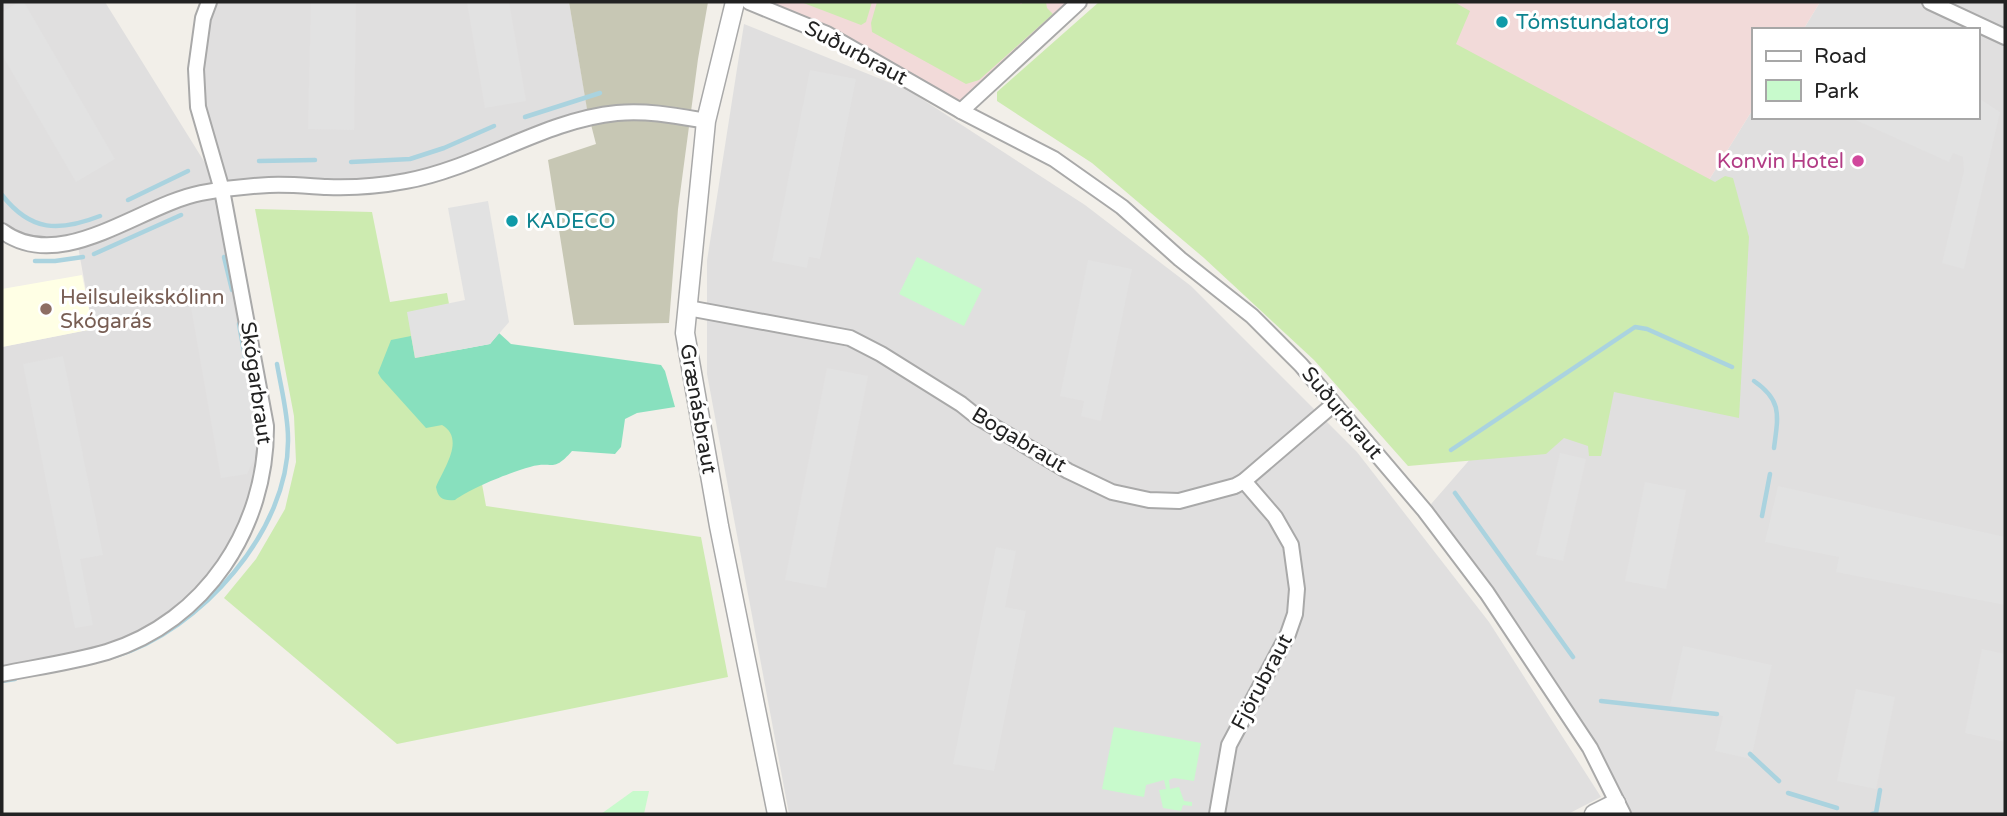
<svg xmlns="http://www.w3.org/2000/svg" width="2007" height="816" viewBox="0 0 2007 816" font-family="'Varela Round',sans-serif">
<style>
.residential{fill:#e0dfdf}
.commercial{fill:#f2dad9}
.education{fill:#ffffe5}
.construction{fill:#c7c7b4}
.grass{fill:#cdebb0}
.park{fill:#c8facc}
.pitch{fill:#88e0be}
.parking{fill:#e2e2e2}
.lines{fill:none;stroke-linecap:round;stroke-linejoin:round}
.stream{stroke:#aad3df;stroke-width:4.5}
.minor-casing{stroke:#a9a9a9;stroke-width:18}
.tertiary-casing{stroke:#a9a9a9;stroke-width:21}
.minor{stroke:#fff;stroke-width:14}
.tertiary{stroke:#fff;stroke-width:18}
.culture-dot{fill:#0f9aa8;stroke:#fff;stroke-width:2.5}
.hotel-dot{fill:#d1479c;stroke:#fff;stroke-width:2.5}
.education-dot{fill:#8d6e63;stroke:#fff;stroke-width:2.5}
.labels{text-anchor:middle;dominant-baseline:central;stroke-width:6;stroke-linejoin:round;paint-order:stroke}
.culture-label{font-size:21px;fill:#0d838f;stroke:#fff;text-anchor:start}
.street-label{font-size:21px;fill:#222;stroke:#fff}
.hotel-label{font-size:21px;fill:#b23c85;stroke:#fff;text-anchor:end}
.education-label{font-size:21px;fill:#785e54;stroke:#fff;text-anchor:start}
</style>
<rect width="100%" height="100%" fill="#f2efe9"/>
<g class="residential">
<path d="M 2,2 L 105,2 L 220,187 L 198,107 L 209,2 L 569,2 L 589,119 L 430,176 L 222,191 L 245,307 L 264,464 L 229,559 L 142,638 L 2,674 L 2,347 L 93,329 L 77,241 L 63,244 L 2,231 Z"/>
<path d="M 1820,2 L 2005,2 L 2005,814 L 1623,814 L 1590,748 L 1425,511 L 1699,196 L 1753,109 L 1753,117 L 1977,117 L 1977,30 L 1803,30 Z"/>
<path d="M 744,24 L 908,90 L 1085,205 L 1191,286 L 1357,452 L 1489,622 L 1601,797 L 1568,814 L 789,814 L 707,374 L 707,261 Z"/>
</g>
<g class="commercial">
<path d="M 749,2 L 1079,2 L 961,111 Z"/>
<path d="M 1374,2 L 1820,2 L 1803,30 L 1753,30 L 1753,109 L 1699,196 Z"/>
</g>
<path class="education" d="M 82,275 L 93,329 L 2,347 L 2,289 Z"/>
<path class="construction" d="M 569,2 L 708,2 L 698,59 L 678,209 L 669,323 L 574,325 L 548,160 L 596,144 L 587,109 Z"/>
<g class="grass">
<path d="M 801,2 L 872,2 L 866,22 L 861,25 Z"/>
<path d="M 877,2 L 1018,2 L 1021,4 L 1024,2 L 1046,2 L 1047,8 L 1053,14 L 979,80 L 966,84 L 872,32 L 871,23 Z"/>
<path d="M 1099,2 L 1454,2 L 1470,11 L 1456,44 L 1715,182 L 1725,176 L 1733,178 L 1749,237 L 1739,418 L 1614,392 L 1601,456 L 1589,456 L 1588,446 L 1564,438 L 1546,454 L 1408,466 L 1314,360 L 1204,258 L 1092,163 L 997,101 L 997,92 Z"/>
<path d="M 255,209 L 372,212 L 390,302 L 447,293 L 486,506 L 701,537 L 728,677 L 397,744 L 224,598 L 256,559 L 285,509 L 296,462 L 294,416 Z"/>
</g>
<g class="park">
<path d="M 917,257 L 982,289 L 964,326 L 899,294 Z"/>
<path d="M 1114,727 L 1201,743 L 1194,781 L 1174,778 L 1169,780 L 1170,789 L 1179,787 L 1184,801 L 1192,802 L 1192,806 L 1183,805 L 1181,811 L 1163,808 L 1159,790 L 1166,789 L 1164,780 L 1146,785 L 1144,797 L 1102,789 Z"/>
<path d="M 633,791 L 649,791 L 644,814 L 601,814 Z"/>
</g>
<path class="pitch" d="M 499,333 L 511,344 L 661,365 L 665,371 L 675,407 L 637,413 L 625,419 L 621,447 L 615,454 L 572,451 C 552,474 553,460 530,467 C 511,472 471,488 455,500 C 444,501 438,499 436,487 C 443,469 466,439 442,425 L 426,428 L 381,378 L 378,373 L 391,340 L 411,336 L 415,358 L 490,344 Z"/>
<g class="parking">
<path d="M 19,2 L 24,2 L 115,159 L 76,182 L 2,55 L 2,12 Z"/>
<path d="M 311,2 L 356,2 L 354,130 L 308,129 Z"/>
<path d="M 467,2 L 509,2 L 526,101 L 485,108 Z"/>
<path d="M 810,70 L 856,79 L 820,259 L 809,257 L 807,268 L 772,261 Z"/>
<path d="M 1977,97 L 2000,112 L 1964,269 L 1942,263 L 1964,171 L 1963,157 L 1953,153 L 1949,162 L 1849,117 L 1977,117 Z"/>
<path d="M 488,201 L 509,322 L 490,344 L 415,358 L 407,312 L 465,300 L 448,208 Z"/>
<path d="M 1088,260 L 1132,269 L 1101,421 L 1081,416 L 1084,401 L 1060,396 Z"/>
<path d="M 232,299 L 259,448 L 247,474 L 221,478 L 191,307 Z"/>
<path d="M 63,356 L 103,555 L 80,559 L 93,625 L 75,628 L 23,364 Z"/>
<path d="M 827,368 L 868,376 L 826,588 L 785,580 Z"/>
<path d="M 1560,453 L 1586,459 L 1563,561 L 1536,555 Z"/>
<path d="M 1645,482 L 1686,490 L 1666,589 L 1625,581 Z"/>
<path d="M 1778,486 L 2005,537 L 2005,605 L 1836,572 L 1839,557 L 1765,542 Z"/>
<path d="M 996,547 L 1016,551 L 1005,607 L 1026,611 L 994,771 L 953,764 Z"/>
<path d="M 1683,646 L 1772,665 L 1751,759 L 1715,751 L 1723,716 L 1670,705 Z"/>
<path d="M 1982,649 L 2005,654 L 2005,742 L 1965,733 Z"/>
<path d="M 1856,689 L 1895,697 L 1876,789 L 1837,781 Z"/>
</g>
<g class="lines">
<g class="stream">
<path d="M 525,117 L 600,93"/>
<path d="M 259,161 L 315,160"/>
<path d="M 351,162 L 410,159 L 444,148 L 494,126"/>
<path d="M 2,195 C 31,232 59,232 100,216"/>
<path d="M 128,200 L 188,171"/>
<path d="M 94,254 L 181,215"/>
<path d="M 224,257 L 232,290"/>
<path d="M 35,261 L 55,261 L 83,257"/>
<path d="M 239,324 L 250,384"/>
<path d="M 1754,381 C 1783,401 1778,416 1774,448"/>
<path d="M 1451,450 L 1635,327 L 1647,329 L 1732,367"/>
<path d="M 1455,493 L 1573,657"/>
<path d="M 1762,516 L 1770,474"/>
<path d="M 115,656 C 200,631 290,530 288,438 C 288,414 281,388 277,364"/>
<path d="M 2,681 L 15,679"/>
<path d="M 1601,701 L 1717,714"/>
<path d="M 1750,754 L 1779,781"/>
<path d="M 1788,793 L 1837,808"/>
<path d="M 1872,814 L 1876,813 L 1880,790"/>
</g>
<g class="minor-casing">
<g id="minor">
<path d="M 749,2 L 827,34 L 961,111 L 1054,159 L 1122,207 L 1180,259 L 1252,316 L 1301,365 L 1425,511 L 1487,593 L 1590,748 L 1623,814"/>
<path d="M 1930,2 L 2005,37"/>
<path d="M 961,111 L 1079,2"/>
<path d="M 2,231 C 61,275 140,205 201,193 C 222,189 247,186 269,185 C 288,184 308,186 327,187 C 354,188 380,186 406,181 C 478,168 544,120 617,113 C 647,110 677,116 706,121"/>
<path d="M 688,308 L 850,338 L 881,354 L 961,404 L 976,416 L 1068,471 L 1112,492 L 1149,500 L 1179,501 L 1235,486 L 1244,481 L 1334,404"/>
<path d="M 2,674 C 37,667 73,662 107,652 C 206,621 267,527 266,426 L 222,190 L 198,107 L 196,69 L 203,18 L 209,2"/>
<path d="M 1217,814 L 1229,745 L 1288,634 L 1295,614 L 1297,589 L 1291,545 L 1275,517 L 1244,481"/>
</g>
</g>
<g class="tertiary-casing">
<g id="tertiary">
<path d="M 735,2 L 706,121 L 685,333 L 719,526 L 777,814"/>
<path d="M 1594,814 L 1616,803"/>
</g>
</g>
<use href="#minor" class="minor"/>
<use href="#tertiary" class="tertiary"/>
</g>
<g class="culture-dot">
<circle cx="1502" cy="22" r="7"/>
<circle cx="512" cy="221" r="7"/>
</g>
<circle class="hotel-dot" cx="1858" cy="161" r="7"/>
<circle class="education-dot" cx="46" cy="309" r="7"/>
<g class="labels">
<g class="culture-label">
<text x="1516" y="22">Tómstundatorg</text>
<text x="526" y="221">KADECO</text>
</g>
<g class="street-label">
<text transform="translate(856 53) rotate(28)">Suðurbraut</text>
<text transform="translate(256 383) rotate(82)">Skógarbraut</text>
<text transform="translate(698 409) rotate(80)">Grænásbraut</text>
<text transform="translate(1342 413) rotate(50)">Suðurbraut</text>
<text transform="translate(1019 440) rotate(31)">Bogabraut</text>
<text transform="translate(1262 682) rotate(-62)">Fjörubraut</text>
</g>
<g class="hotel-label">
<text x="1844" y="161">Konvin Hotel</text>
</g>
<g class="education-label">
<text x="60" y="297">Heilsuleikskólinn<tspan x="60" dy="24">Skógarás</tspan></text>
</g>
</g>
<rect width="2007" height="816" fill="none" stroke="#222222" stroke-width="7"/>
<rect x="1752" y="28" width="228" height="91" fill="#ffffff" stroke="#a7a7a7" stroke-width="2"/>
<rect x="1766" y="51" width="35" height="10" fill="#ffffff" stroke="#a7a7a7" stroke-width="2"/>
<text x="1814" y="63" font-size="21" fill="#222222">Road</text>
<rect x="1766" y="80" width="35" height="21" fill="#c8facc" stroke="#a7a7a7" stroke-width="2"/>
<text x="1814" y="98" font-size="21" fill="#222222">Park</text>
</svg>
